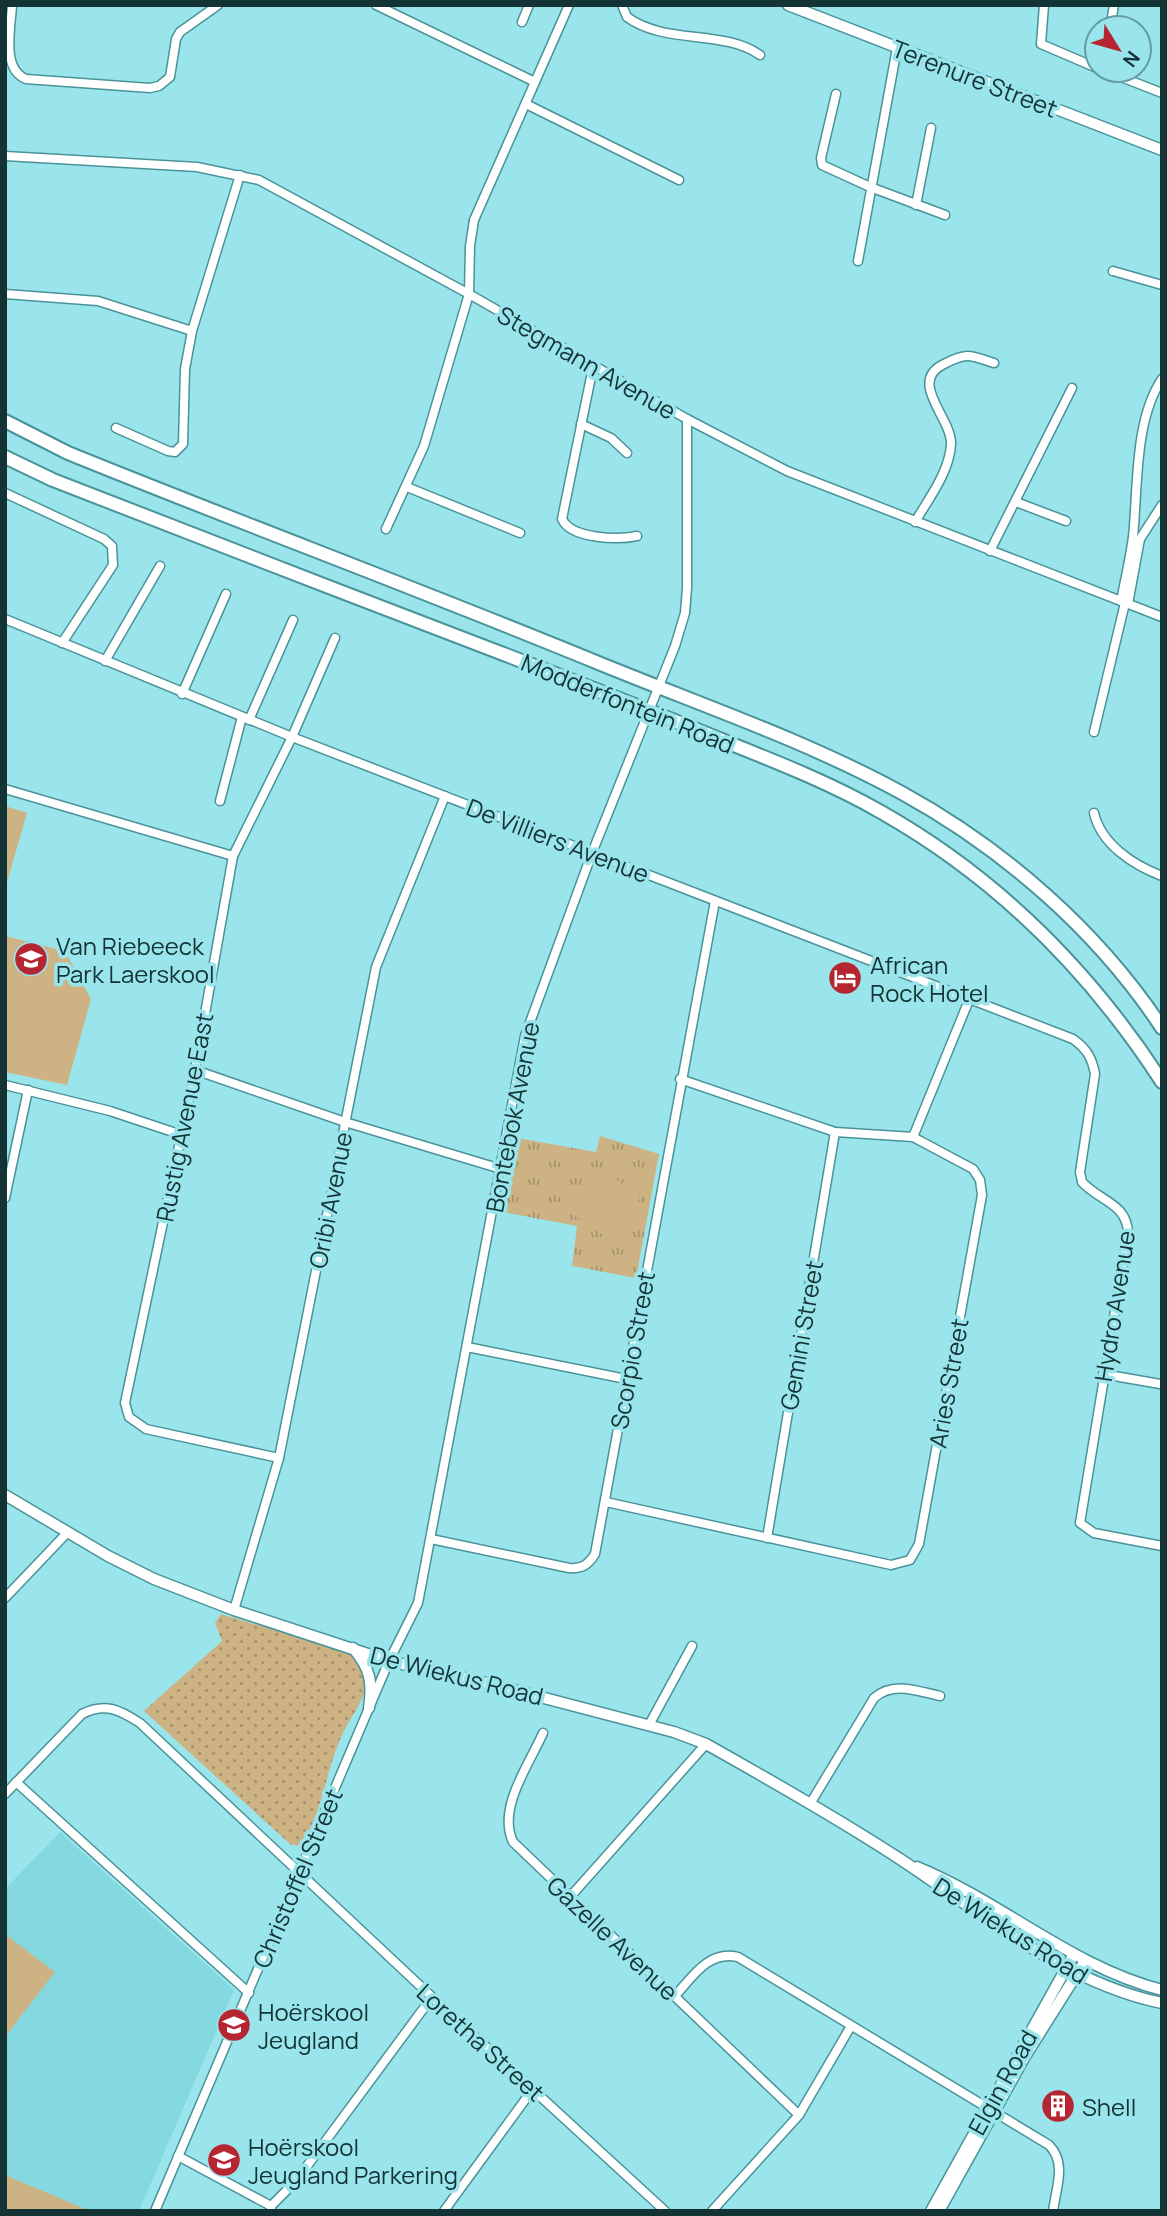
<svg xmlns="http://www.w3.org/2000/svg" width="1167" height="2216" viewBox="0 0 1167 2216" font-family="Manrope,sans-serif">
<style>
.built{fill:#84d9e0}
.grass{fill:url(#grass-tufts)}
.park{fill:url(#park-dots)}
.pitch{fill:#cdb384}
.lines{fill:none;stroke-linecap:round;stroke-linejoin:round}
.minor-casing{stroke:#499399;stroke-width:11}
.tertiary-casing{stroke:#499399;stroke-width:13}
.primary-casing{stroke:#499399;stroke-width:16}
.minor{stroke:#fff;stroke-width:8}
.tertiary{stroke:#fff;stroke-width:10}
.primary{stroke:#fff;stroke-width:12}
.labels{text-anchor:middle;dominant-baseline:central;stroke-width:7;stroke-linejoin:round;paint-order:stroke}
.street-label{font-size:24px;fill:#143335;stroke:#9ae5eb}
.poi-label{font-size:24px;fill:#143335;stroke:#9ae5eb;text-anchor:start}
</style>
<defs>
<pattern id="grass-tufts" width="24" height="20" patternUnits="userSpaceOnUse" patternTransform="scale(1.75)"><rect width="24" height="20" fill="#cdb384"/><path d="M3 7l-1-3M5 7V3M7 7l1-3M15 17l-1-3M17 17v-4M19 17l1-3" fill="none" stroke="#a5926d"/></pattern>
<pattern id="park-dots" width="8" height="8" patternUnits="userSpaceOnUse" patternTransform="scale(1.75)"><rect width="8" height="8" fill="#cdb384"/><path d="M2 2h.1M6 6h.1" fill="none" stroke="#a5926d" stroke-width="1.8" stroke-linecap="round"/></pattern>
</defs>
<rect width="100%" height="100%" fill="#9ae5eb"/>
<path class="built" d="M 60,1832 L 234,1990 L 139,2211 L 5,2211 L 5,1889 Z"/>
<path class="grass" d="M 600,1136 L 659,1154 L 636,1278 L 572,1266 L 577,1226 L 503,1212 L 517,1138 L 596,1152 Z"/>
<path class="park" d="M 221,1614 L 349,1652 C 357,1658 366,1668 367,1679 C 368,1694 352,1716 345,1729 C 326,1765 324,1812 300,1846 L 290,1844 L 144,1711 L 222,1641 L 215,1623 Z"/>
<g class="pitch">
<path d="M 5,806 L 27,813 L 5,889 Z"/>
<path d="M 5,936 L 65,951 L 91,999 L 67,1085 L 5,1072 Z"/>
<path d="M 599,1167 L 641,1197 L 610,1240 L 567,1210 Z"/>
<path d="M 5,1934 L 55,1972 L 5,2037 Z"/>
<path d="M 5,2175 L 90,2211 L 5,2211 Z"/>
</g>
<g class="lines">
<g class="minor-casing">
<g id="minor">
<path d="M 12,5 C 11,28 1,69 26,79 L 150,88 L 159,86 L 170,77 L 176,39 L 180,32 L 218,5"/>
<path d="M 376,5 L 535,82"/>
<path d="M 622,5 L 627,17 C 665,45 723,29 760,55"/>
<path d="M 1044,5 L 1041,44 L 1097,68"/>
<path d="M 522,22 L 529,5"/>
<path d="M 1110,28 L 1114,5"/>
<path d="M 1103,70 L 1162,93"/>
<path d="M 836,94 L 821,158 L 822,165 L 870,187 L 945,215"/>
<path d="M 526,104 L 679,180"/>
<path d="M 5,156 L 197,167 L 259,180 L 469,294 L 687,419 L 787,471 L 1162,617"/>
<path d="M 916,205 L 931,128"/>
<path d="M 858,261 L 897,48"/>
<path d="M 1113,271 L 1162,285"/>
<path d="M 5,294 L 98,301 L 192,331"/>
<path d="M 593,367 L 562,519 C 571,539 618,540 637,536"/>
<path d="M 581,424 L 611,438 L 627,453"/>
<path d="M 116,428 L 168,451 L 175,452 L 183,444 L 185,369 L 192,331 L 240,175"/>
<path d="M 407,487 L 520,533"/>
<path d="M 5,493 L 104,539 L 112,546 L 113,565 L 62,643"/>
<path d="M 1016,502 L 1066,521"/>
<path d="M 915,522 C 928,500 950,471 951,444 C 952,418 907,382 944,364 C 967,352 970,355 994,363"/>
<path d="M 386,529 L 424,446 L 469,294 L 470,246 L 474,220 L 569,5"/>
<path d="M 990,551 L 1072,388"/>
<path d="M 1121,601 C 1125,580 1130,559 1133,537 C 1138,490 1134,420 1162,379"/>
<path d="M 1128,604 L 1140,539 L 1162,505"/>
<path d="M 5,619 L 292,737 L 1073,1039 C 1087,1049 1092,1058 1095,1074 L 1080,1172 L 1082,1182 C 1099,1201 1127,1203 1128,1233 L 1080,1523 L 1094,1533 L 1162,1546"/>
<path d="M 105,661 L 160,566"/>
<path d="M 182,694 L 226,594"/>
<path d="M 249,720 L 293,620"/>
<path d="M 1094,732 L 1125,603"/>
<path d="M 5,789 L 233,856"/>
<path d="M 220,801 L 242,717"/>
<path d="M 1094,813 C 1101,844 1133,865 1162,876"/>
<path d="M 195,1070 L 345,1122 L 501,1169"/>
<path d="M 5,1085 L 110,1111 L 182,1135"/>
<path d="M 913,1137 L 969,1000"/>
<path d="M 5,1198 L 28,1090"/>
<path d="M 467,1347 L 626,1379"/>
<path d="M 1103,1374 L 1160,1384"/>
<path d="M 279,1458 L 146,1429 L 129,1417 L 125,1403 L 195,1070 L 233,856 L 292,737 L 335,638"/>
<path d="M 606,1502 L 891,1565 L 910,1560 L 919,1544 L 982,1195 L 980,1180 L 973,1169 L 913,1137 L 835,1132 L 680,1079"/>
<path d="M 767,1538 L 835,1132"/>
<path d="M 431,1539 L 569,1568 C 582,1569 588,1565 595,1554 L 715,901"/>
<path d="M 5,1598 L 66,1534"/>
<path d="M 234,1610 L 279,1458 L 376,967 L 445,796"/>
<path d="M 649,1725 L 692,1646"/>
<path d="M 543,1733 C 529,1765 497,1808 513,1842 L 799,2115"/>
<path d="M 16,1782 L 249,1993"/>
<path d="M 5,1794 L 82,1714 C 105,1702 120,1710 140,1723 L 432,1997 L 665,2211"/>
<path d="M 810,1804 L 874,1698 C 893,1681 917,1691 940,1696"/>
<path d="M 570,1897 L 706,1744"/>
<path d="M 675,1996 C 693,1976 709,1950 738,1957 L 1049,2145 C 1067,2163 1056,2188 1053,2211"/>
<path d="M 178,2156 L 271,2206 L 271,2211"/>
<path d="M 271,2206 L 296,2181 L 432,1997"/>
<path d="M 155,2211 L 389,1661 L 418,1603 L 525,1036 L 592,853 L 675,646 L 685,613 L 687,588 L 687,419"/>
<path d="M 444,2211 L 533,2089"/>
<path d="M 712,2211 L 799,2115 L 851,2026"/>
</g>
</g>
<g class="tertiary-casing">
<g id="tertiary">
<path d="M 788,5 L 1162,150"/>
<path d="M 5,1495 L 108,1556 L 154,1579 L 234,1610 L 389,1661 L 491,1684 L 674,1732 L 706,1744 C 772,1781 839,1819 903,1861 C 984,1915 1065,1983 1162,2003"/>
<path d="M 353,1648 C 370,1668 373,1682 369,1708"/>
<path d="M 917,1867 C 1002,1902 1072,1967 1162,1990"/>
<path d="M 931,2211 L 1074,1954"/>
<path d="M 939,2211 L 1024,2058 L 1085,1961"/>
</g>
</g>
<g class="primary-casing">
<g id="primary">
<path d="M 5,421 L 68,453 C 243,524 421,590 596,662 C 698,704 805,740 902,793 C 1004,849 1098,931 1162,1028"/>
<path d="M 5,457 L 53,480 C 200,537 346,594 493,650 C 574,681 654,712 734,745 C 784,765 834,785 881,812 C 996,877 1090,971 1162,1082"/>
</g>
</g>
<use href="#minor" class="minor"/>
<use href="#tertiary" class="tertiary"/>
<use href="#primary" class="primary"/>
</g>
<defs>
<g id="school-disc" transform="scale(1.75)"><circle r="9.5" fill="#b62532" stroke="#9ae5eb"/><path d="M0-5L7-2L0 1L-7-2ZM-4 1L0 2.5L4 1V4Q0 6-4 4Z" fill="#fff"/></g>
<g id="hotel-disc" transform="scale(1.75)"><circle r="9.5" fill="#b62532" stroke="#9ae5eb"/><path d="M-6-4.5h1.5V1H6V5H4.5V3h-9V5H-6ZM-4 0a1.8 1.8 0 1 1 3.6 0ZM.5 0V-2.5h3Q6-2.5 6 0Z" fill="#fff"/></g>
<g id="building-disc" transform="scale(1.75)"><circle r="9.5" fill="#b62532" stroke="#9ae5eb"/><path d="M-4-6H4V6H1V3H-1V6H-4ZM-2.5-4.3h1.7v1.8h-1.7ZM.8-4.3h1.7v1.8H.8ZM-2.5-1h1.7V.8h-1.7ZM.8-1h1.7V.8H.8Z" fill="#fff"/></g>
</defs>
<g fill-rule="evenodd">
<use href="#school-disc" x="31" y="959"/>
<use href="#hotel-disc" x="845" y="978"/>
<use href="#school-disc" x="234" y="2025"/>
<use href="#building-disc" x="1058" y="2106"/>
<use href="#school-disc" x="224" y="2160"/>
</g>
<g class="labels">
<g class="street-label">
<text transform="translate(975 78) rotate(21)">Terenure Street</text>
<text transform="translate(587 362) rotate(30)">Stegmann Avenue</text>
<text transform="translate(628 703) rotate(22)">Modderfontein Road</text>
<text transform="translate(558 840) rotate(21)">De Villiers Avenue</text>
<text transform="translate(184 1117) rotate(-79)">Rustig Avenue East</text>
<text transform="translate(512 1117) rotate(-79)">Bontebok Avenue</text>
<text transform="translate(330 1200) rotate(-79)">Oribi Avenue</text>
<text transform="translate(1114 1306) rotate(-81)">Hydro Avenue</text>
<text transform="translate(801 1335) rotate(-80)">Gemini Street</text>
<text transform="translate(632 1350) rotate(-80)">Scorpio Street</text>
<text transform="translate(948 1383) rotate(-80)">Aries Street</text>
<text transform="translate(457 1675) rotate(14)">De Wiekus Road</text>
<text transform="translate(297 1878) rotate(-67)">Christoffel Street</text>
<text transform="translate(1011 1930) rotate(32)">De Wiekus Road</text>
<text transform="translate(613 1938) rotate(43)">Gazelle Avenue</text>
<text transform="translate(481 2042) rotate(42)">Loretha Street</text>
<text transform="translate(1002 2082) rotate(-61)">Elgin Road</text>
</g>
<g class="poi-label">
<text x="56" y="945">Van Riebeeck<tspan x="56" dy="28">Park Laerskool</tspan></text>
<text x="870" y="964">African<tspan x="870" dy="28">Rock Hotel</tspan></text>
<text x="258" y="2011">Hoërskool<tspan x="258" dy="28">Jeugland</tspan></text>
<text x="1082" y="2106">Shell</text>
<text x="248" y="2146">Hoërskool<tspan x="248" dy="28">Jeugland Parkering</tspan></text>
</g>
</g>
<rect width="1167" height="2216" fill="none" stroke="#143335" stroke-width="14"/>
<g transform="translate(1118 49) rotate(127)"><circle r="33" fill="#9ae5eb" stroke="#649ea2" stroke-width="2"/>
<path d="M0-5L12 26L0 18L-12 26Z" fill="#b62532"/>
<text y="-10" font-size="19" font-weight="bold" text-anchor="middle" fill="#143335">N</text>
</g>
</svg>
